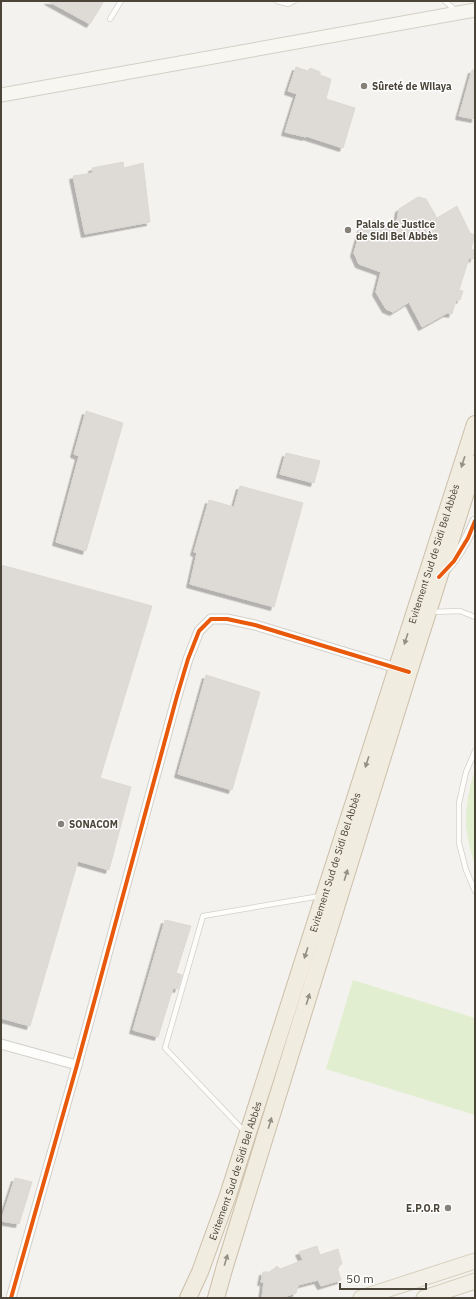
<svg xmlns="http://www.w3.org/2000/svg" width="476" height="1299" viewBox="0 0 476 1299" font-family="'IBM Plex Sans',sans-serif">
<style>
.green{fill:#e1eecf}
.building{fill:#dedbd6;stroke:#dcd9d4;filter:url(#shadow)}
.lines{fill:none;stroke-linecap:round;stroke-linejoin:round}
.service-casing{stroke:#d2d0cb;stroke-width:6}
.minor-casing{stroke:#d2d0cb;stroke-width:11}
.secondary-casing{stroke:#d3cfc5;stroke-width:15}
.primary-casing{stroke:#d6cebb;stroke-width:17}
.trunk-casing{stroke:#ccbfa9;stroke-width:18}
.service{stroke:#fdfdfc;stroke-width:4.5}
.minor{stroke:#fdfdfc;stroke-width:9}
.secondary{stroke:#f7f6f1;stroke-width:13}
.primary{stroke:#f2efe6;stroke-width:15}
.trunk{stroke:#f0ece0;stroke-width:16}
.cycleway-casing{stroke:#fff;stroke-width:6}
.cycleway{stroke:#e8590c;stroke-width:4}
.oneway{fill:#959084}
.poi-dot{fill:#868178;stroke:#fff;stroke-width:1.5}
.labels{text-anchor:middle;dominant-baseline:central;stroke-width:3;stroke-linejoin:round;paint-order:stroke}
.poi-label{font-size:10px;font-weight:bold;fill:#4b4439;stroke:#fff;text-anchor:start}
.street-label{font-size:10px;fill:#4b4439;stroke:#fff}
</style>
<defs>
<filter id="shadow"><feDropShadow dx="-3.5" dy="3.5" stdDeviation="0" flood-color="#0004"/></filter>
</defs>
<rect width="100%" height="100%" fill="#f4f2ee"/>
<g class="green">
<path d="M 475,770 L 475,866 C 472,855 468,843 467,832 C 464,815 469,786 475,770 Z"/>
<path d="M 353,980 L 475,1018 L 475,1115 L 326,1069 Z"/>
</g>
<g class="building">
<path d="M 48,1 L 104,1 L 90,24 Z"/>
<path d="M 296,67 L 308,71 L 310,68 L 320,72 L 320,75 L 331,79 L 326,99 L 355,108 L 343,148 L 306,136 L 306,137 L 285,132 L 297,94 L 288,91 Z"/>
<path d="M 472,70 L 475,70 L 475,119 L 459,116 Z"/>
<path d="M 123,162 L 124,168 L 143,163 L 150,222 L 85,234 L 73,176 L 93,173 L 92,168 Z"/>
<path d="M 418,197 L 426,199 L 437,218 L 457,206 L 470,233 L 475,235 L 471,249 L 475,250 L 475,254 L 473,259 L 469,258 L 459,290 L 463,291 L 460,300 L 456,300 L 452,314 L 447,313 L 422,327 L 409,302 L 393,312 L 386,309 L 376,292 L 381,272 L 359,264 L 354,253 L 361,228 L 373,220 L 396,227 L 399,209 Z"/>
<path d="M 86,411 L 123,423 L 86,551 L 56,542 L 79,456 L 74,454 Z"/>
<path d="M 286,453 L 320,461 L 314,483 L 280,474 Z"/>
<path d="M 240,486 L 303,503 L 274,607 L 190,584 L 197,553 L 194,552 L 209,500 L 234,507 Z"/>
<path d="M 1,565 L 152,606 L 100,778 L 131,787 L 109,870 L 78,861 L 30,1026 L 1,1018 Z"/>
<path d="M 206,675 L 260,692 L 232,790 L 178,774 Z"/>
<path d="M 165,920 L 191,926 L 176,973 L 182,975 L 178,989 L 173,988 L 158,1037 L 133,1030 Z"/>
<path d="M 15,1178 L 32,1182 L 19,1224 L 1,1221 Z"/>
<path d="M 317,1246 L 320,1255 L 338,1249 L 342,1264 L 337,1267 L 341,1280 L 321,1286 L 318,1280 L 298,1285 L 296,1293 L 281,1298 L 262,1298 L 264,1282 L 261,1282 L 263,1272 L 270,1272 L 277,1266 L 280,1269 L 303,1260 L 299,1252 Z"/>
</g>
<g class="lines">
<g class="service-casing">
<g id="service">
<path d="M 277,1 L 288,4 L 294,1"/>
<path d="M 445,1 L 456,11"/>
<path d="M 110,19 L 121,1"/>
<path d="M 432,612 L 460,611 L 475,617"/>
<path d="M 475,751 L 466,772 L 459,803 L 459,843 L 466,870 L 475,891"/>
<path d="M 244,1131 L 165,1048 L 203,916 L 320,896"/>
</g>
</g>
<g class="minor-casing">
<g id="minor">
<path d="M 444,571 C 458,557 467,540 475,521"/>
<path d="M 1,1044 L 77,1065"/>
<path d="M 11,1298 L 77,1065 L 177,696 L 188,659 L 199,631 L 211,619 L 227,619 L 255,625 L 400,669"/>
</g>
</g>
<g class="secondary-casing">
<path id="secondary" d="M 1,95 L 475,10"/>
</g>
<g class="primary-casing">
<g id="primary">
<path d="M 361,1298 L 475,1261"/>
<path d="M 424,1298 L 475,1281"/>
</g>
</g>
<g class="trunk-casing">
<g id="trunk">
<path id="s1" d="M 188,1298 L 200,1272 L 228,1195 L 475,424"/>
<path d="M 216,1298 L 225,1266 L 409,672 L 475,464"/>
</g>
</g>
<use href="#service" class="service"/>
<use href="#minor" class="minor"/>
<use href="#secondary" class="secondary"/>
<use href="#primary" class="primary"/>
<use href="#trunk" class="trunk"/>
<g class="cycleway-casing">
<g id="cycleway">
<path d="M 439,577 L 454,561 L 468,538 L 475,521"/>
<path d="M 11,1298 L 77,1065 L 177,696 L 188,659 L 199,631 L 211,619 L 227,619 L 255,625 L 409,672"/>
</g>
</g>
<use href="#cycleway" class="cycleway"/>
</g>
<defs><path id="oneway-solid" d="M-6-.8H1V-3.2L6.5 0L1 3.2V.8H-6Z"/></defs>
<g class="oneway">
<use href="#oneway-solid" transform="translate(463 462) rotate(108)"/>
<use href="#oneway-solid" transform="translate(406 639) rotate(108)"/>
<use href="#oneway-solid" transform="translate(367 762) rotate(108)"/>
<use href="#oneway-solid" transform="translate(346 875) rotate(-73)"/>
<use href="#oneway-solid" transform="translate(306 953) rotate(108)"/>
<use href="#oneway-solid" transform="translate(308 999) rotate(-73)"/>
<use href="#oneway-solid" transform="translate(270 1123) rotate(-73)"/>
<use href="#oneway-solid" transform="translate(226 1260) rotate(-73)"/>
</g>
<g class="poi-dot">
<circle cx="364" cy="86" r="4"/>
<circle cx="348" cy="230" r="4"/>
<circle cx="61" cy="824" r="4"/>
<circle cx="448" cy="1208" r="4"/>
</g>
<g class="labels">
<g class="poi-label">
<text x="372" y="86">Sûreté de Wilaya</text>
<text x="356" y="224">Palais de Justice<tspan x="356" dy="12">de Sidi Bel Abbès</tspan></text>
<text x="69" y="824">SONACOM</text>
<text x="440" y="1208" text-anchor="end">E.P.O.R</text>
</g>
<g class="street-label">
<text stroke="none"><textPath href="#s1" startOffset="784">Evitement Sud de Sidi Bel Abbès</textPath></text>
<text stroke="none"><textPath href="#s1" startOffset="460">Evitement Sud de Sidi Bel Abbès</textPath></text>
<text stroke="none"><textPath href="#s1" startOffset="136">Evitement Sud de Sidi Bel Abbès</textPath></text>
</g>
</g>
<rect width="476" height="1299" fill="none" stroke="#4b4439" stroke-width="4"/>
<path d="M340 1283v6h86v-6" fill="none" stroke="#4b4439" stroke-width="2"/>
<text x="346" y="1283" font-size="12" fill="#4b4439" stroke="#ffffff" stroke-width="3" paint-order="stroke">50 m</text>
</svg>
